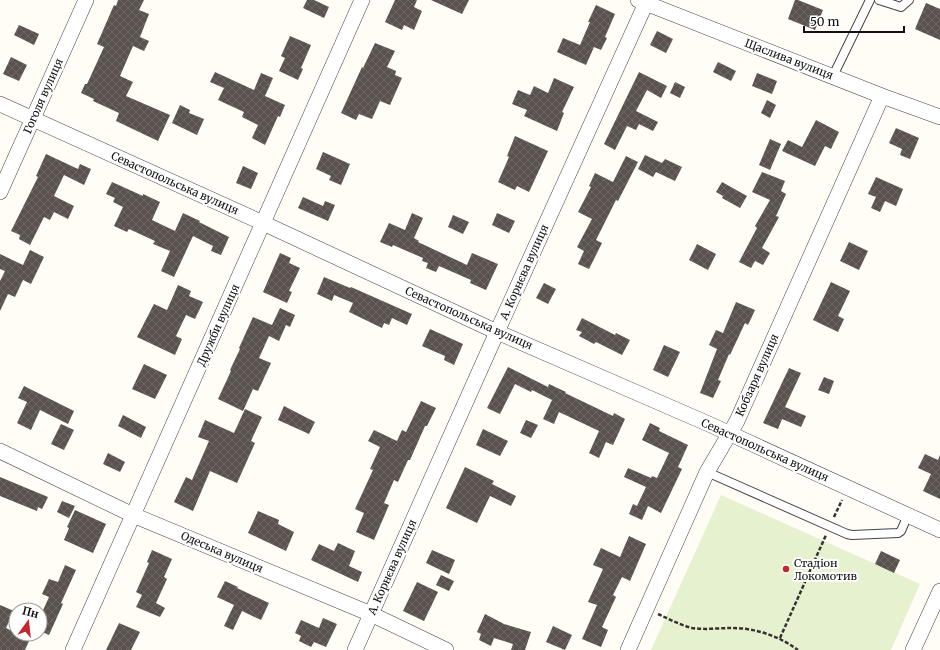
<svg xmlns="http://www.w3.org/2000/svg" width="940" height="650" viewBox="0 0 940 650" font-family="Merriweather,serif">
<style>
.pitch{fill:#e6f2cf}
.building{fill:url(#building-cross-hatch)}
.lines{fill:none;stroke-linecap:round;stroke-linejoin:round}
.service-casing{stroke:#444;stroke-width:10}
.minor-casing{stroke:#444;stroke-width:16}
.path{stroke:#333;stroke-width:2.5;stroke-dasharray:4 2;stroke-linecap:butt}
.service{stroke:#fff;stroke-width:8}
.minor{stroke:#fff;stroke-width:15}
.poi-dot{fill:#c4262e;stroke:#fff;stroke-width:1.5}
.labels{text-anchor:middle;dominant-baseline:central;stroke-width:4;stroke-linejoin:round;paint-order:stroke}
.street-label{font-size:11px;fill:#111;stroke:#fff}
.poi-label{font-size:11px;fill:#111;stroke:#fff;text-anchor:start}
</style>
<defs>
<pattern id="building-cross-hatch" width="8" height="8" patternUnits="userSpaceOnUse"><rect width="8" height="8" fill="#5a524d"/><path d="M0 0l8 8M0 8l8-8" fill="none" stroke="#6d6662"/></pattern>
</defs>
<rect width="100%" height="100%" fill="#fffdf5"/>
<path class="pitch" d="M 721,495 L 920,584 L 891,650 L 651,650 Z"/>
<g class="building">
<path d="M 118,0 L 144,0 L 139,10 L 149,14 L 140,37 L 149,41 L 144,51 L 133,46 L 120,76 L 133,82 L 126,96 L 170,115 L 158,141 L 116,121 L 119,113 L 93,101 L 94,99 L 81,93 L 85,84 L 87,84 L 104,47 L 97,44 L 114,5 L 116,6 Z"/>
<path d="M 307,0 L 314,0 L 329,7 L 324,18 L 303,8 Z"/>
<path d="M 395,0 L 417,0 L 414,7 L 422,11 L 414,30 L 404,25 L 402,30 L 385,22 Z"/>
<path d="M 431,0 L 469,0 L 462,14 Z"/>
<path d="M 795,0 L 798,0 L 823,10 L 815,30 L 788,19 Z"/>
<path d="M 926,3 L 940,9 L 940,40 L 915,29 Z"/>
<path d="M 596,5 L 615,14 L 605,37 L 607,38 L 601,50 L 594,47 L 586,65 L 557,52 L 563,38 L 580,45 L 590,22 L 588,22 Z"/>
<path d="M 19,25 L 39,34 L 34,45 L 14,35 Z"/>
<path d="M 657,31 L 673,39 L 666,53 L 650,45 Z"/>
<path d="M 290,36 L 311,45 L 301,68 L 303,69 L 298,80 L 279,71 L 285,58 L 281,56 Z"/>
<path d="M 375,43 L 395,51 L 387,67 L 396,71 L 395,75 L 402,78 L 390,105 L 380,101 L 372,119 L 359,114 L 356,120 L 341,113 L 362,67 L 363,68 Z"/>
<path d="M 11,57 L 27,65 L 19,81 L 3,74 Z"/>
<path d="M 718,62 L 736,71 L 731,81 L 713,72 Z"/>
<path d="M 215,72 L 254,90 L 261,73 L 273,78 L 265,96 L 285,105 L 280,117 L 278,116 L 265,145 L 252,138 L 258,125 L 242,117 L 244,112 L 218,100 L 224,88 L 210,82 Z"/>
<path d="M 639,72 L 667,86 L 661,98 L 647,90 L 636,111 L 658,122 L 653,131 L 639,124 L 636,130 L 627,126 L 615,150 L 604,144 Z"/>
<path d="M 757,73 L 777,81 L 772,94 L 752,86 Z"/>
<path d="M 554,78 L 574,87 L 562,112 L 564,113 L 557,131 L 524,116 L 527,110 L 512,104 L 518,90 L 530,95 L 534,86 L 548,93 Z"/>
<path d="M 675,82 L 685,87 L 680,98 L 670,93 Z"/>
<path d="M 767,100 L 776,105 L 770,118 L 761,113 Z"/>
<path d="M 180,105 L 190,110 L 189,113 L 204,119 L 197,135 L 172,123 Z"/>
<path d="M 816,120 L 839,132 L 831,149 L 825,146 L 815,166 L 782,151 L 788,140 L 802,147 Z"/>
<path d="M 896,128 L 919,138 L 910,159 L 900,155 L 902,149 L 889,143 Z"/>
<path d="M 515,136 L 548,151 L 529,192 L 517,186 L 515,190 L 498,182 L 509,157 L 507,156 Z"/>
<path d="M 770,139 L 781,144 L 770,170 L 759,165 Z"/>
<path d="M 323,152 L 350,164 L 341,185 L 329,180 L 331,176 L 316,169 Z"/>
<path d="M 46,154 L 78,169 L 80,164 L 91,169 L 84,185 L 64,175 L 54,196 L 74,206 L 68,219 L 54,212 L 50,220 L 44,217 L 30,245 L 19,239 L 20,235 L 11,231 L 38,177 L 36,176 Z"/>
<path d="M 645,155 L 662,163 L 665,159 L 682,167 L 675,181 L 656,172 L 653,177 L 638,169 Z"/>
<path d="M 626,156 L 638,162 L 618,201 L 616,200 L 596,240 L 602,243 L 589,269 L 578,264 L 584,251 L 577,247 L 592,219 L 578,212 L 591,187 L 589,186 L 595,173 L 613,182 Z"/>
<path d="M 243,166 L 258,173 L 251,189 L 236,183 Z"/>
<path d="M 762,172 L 785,181 L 781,191 L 786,194 L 776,216 L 779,217 L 762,248 L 770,253 L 763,265 L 755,261 L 751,268 L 739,262 L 757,228 L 755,226 L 770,200 L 752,192 Z"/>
<path d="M 876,177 L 903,189 L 896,206 L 885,201 L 880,212 L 871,208 L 876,197 L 868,194 Z"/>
<path d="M 112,182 L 143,196 L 143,194 L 160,202 L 152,220 L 175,231 L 183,213 L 200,221 L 199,222 L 229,237 L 221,255 L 211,251 L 213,246 L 193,236 L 174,277 L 161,271 L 170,251 L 153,244 L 155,241 L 129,229 L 127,232 L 114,226 L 123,207 L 113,202 L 115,198 L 106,194 Z"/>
<path d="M 722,182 L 747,196 L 740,208 L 722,198 L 723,196 L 716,192 Z"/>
<path d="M 303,197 L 323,206 L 325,201 L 335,205 L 328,221 L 298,208 Z"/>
<path d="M 412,213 L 423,218 L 414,238 L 419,241 L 418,242 L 467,265 L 472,253 L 498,264 L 486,290 L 470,283 L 471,280 L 439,266 L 436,272 L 426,268 L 428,263 L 422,261 L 423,258 L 393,245 L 392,247 L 380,242 L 389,223 L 405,230 Z"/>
<path d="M 497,213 L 515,221 L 509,233 L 492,225 Z"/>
<path d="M 453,215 L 469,222 L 463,234 L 448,227 Z"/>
<path d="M 849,242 L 868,251 L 859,270 L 840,261 Z"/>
<path d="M 697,244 L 716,254 L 708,270 L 689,260 Z"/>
<path d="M 30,250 L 44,257 L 31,284 L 23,280 L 15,297 L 8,294 L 0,311 L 0,281 L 5,271 L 0,269 L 0,254 L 23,265 Z"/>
<path d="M 280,253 L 291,258 L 289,263 L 300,268 L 289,291 L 292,292 L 287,303 L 263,292 Z"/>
<path d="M 324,277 L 350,288 L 351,287 L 412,314 L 407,325 L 392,318 L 389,325 L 384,323 L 382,328 L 349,312 L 353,303 L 334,295 L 332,301 L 317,294 Z"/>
<path d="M 831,282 L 850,291 L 838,316 L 844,319 L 838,332 L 813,320 Z"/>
<path d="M 544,283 L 556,289 L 548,304 L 536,298 Z"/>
<path d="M 178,285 L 191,291 L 189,296 L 203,302 L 195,319 L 186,315 L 176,336 L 182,339 L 175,355 L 137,337 L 154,304 L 167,310 Z"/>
<path d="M 736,302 L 755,310 L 748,325 L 745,323 L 730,355 L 729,354 L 718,380 L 721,381 L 713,398 L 700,393 L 717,349 L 709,345 L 716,330 L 723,333 Z"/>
<path d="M 280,308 L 295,315 L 290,327 L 286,325 L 279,341 L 269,336 L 259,358 L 271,363 L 258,391 L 253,389 L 243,411 L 218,399 L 231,371 L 230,370 L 240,349 L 239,348 L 253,317 L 272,325 Z"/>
<path d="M 582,318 L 615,335 L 616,333 L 630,340 L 622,355 L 596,342 L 594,344 L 579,336 L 582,332 L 576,330 Z"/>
<path d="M 430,329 L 463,344 L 454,365 L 444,360 L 445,356 L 422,346 Z"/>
<path d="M 664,345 L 680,352 L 668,377 L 653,370 Z"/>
<path d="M 144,364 L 167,375 L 155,399 L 132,389 Z"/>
<path d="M 508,367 L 548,387 L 549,384 L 566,392 L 565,393 L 613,416 L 614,413 L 625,419 L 613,445 L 606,442 L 599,458 L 589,453 L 599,431 L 559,412 L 554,424 L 543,419 L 552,400 L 532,390 L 531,392 L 515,384 L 500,414 L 487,408 Z"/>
<path d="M 789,368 L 801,373 L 785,407 L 806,416 L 801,427 L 782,419 L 778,429 L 763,423 Z"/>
<path d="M 824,377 L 834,381 L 829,394 L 818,390 Z"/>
<path d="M 24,386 L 74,411 L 68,424 L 40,410 L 31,430 L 17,423 L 27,402 L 18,398 Z"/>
<path d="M 421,401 L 436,408 L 427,426 L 425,426 L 410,460 L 408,460 L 398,482 L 394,480 L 384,503 L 389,505 L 374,540 L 356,532 L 364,513 L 355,509 L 373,470 L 370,469 L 380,447 L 368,441 L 374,430 L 397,441 L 402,430 L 406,432 Z"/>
<path d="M 284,406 L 315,422 L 309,434 L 278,420 Z"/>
<path d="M 245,409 L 262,417 L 251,441 L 255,443 L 237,483 L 210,471 L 193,511 L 174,502 L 186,477 L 192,480 L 209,441 L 198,437 L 205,420 L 234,433 Z"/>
<path d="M 123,415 L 146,427 L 141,438 L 118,426 Z"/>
<path d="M 526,420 L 538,425 L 531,438 L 520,433 Z"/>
<path d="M 650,423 L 660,428 L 659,431 L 688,445 L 678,467 L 682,469 L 661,513 L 648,506 L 642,520 L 629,514 L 633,504 L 637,506 L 646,487 L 624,477 L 628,468 L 651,478 L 652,476 L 657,478 L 669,453 L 642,440 Z"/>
<path d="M 61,424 L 74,430 L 64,450 L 51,444 Z"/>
<path d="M 483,429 L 508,441 L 500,456 L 476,445 Z"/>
<path d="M 108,453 L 125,462 L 120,472 L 103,464 Z"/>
<path d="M 925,454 L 938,460 L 940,455 L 940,499 L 923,491 L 931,474 L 918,468 Z"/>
<path d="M 465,467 L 494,481 L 492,484 L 516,496 L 511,506 L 490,496 L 477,523 L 446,508 Z"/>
<path d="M 0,477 L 48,497 L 42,509 L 38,507 L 37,511 L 0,496 Z"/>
<path d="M 62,501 L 75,506 L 69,518 L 57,512 Z"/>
<path d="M 75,510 L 106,524 L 93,553 L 64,540 L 69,528 L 67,527 Z"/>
<path d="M 258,511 L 279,520 L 278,524 L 294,532 L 286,551 L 248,533 Z"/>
<path d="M 629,536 L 646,544 L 630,581 L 622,577 L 613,595 L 616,597 L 602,627 L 608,630 L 601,647 L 582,639 L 597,605 L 588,602 L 603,569 L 593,565 L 601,548 L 620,557 Z"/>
<path d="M 338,543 L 355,551 L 349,566 L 362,572 L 358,582 L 311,560 L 319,544 L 334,551 Z"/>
<path d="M 152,550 L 172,559 L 164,577 L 167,579 L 156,603 L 165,608 L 160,617 L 136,607 L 142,595 L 136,592 L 149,563 L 147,562 Z"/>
<path d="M 432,550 L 455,560 L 449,574 L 426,563 Z"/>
<path d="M 881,551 L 900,560 L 894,573 L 875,564 Z"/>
<path d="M 65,565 L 76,570 L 61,603 L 63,604 L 49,635 L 40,631 L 40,617 L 49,597 L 42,594 L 49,579 L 58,582 Z"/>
<path d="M 441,575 L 454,581 L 449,591 L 436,585 Z"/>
<path d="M 225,581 L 238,587 L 237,588 L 269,603 L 261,620 L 242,611 L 233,630 L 224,626 L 234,605 L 217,597 Z"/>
<path d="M 417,582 L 438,592 L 424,621 L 403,611 Z"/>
<path d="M 0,605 L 14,611 L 6,628 L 16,633 L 16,634 L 30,639 L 25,650 L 0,650 Z"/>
<path d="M 485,614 L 504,624 L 531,632 L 525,650 L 511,650 L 513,644 L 494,638 L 491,646 L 479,640 L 481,634 L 477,632 Z"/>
<path d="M 323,618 L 337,624 L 326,647 L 314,642 L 311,647 L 299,641 L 301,636 L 295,633 L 301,620 L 319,628 Z"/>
<path d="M 119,623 L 140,632 L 131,650 L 106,650 Z"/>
<path d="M 553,626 L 572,635 L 565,650 L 546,642 Z"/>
</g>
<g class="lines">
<g class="service-casing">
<g id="service">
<path d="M 879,0 L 901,7 L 909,0"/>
<path d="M 833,76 L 870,0"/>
<path d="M 707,472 L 847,534 L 852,535 L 898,533 L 901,531 L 908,515"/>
</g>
</g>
<g class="minor-casing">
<g id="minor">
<path d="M 638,0 L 882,96 L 940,117"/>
<path d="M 0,104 L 263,223 L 497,332 L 711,425 L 940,530"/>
<path d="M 0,192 L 86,0"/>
<path d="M 0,451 L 133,515 L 371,614 L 446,650"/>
<path d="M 73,650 L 362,0"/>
<path d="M 355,650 L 497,332 L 646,3"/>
<path d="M 628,650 L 707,472 L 737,421 L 882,96"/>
<path d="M 913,650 L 940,591"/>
</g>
</g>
<g class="path">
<path d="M 834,517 L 842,500"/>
<path d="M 658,614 C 669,619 680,625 692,628 C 705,630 719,628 732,628 C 755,628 779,636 798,650"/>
<path d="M 780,638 L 826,535"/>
</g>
<use href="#service" class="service"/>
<use href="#minor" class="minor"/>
</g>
<circle class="poi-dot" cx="786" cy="569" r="4"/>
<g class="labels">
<g class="street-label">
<text transform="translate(789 59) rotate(21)">Щаслива вулиця</text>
<text transform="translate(43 96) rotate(-66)">Гоголя вулиця</text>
<text transform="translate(175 183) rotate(24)">Севастопольська вулиця</text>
<text transform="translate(524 272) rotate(-66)">А. Корнєва вулиця</text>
<text transform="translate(469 318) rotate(24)">Севастопольська вулиця</text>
<text transform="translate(218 325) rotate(-66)">Дружби вулиця</text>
<text transform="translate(757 375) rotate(-66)">Кобзаря вулиця</text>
<text transform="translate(765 450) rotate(24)">Севастопольська вулиця</text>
<text transform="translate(222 552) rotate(23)">Одеська вулиця</text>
<text transform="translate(392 567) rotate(-66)">А. Корнєва вулиця</text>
</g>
<g class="poi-label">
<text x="794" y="563">Стадіон<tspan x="794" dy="13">Локомотив</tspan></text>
</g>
</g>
<g transform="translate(28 622) rotate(15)"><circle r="19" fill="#ffffff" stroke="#a0a0a0"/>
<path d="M0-3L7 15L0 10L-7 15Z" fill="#c4262e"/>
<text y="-6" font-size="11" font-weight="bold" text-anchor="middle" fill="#111111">Пн</text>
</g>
<path d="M804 26v6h100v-6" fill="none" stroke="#111111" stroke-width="2"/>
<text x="810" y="26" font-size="12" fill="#111111" stroke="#ffffff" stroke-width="3" paint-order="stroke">50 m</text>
</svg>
